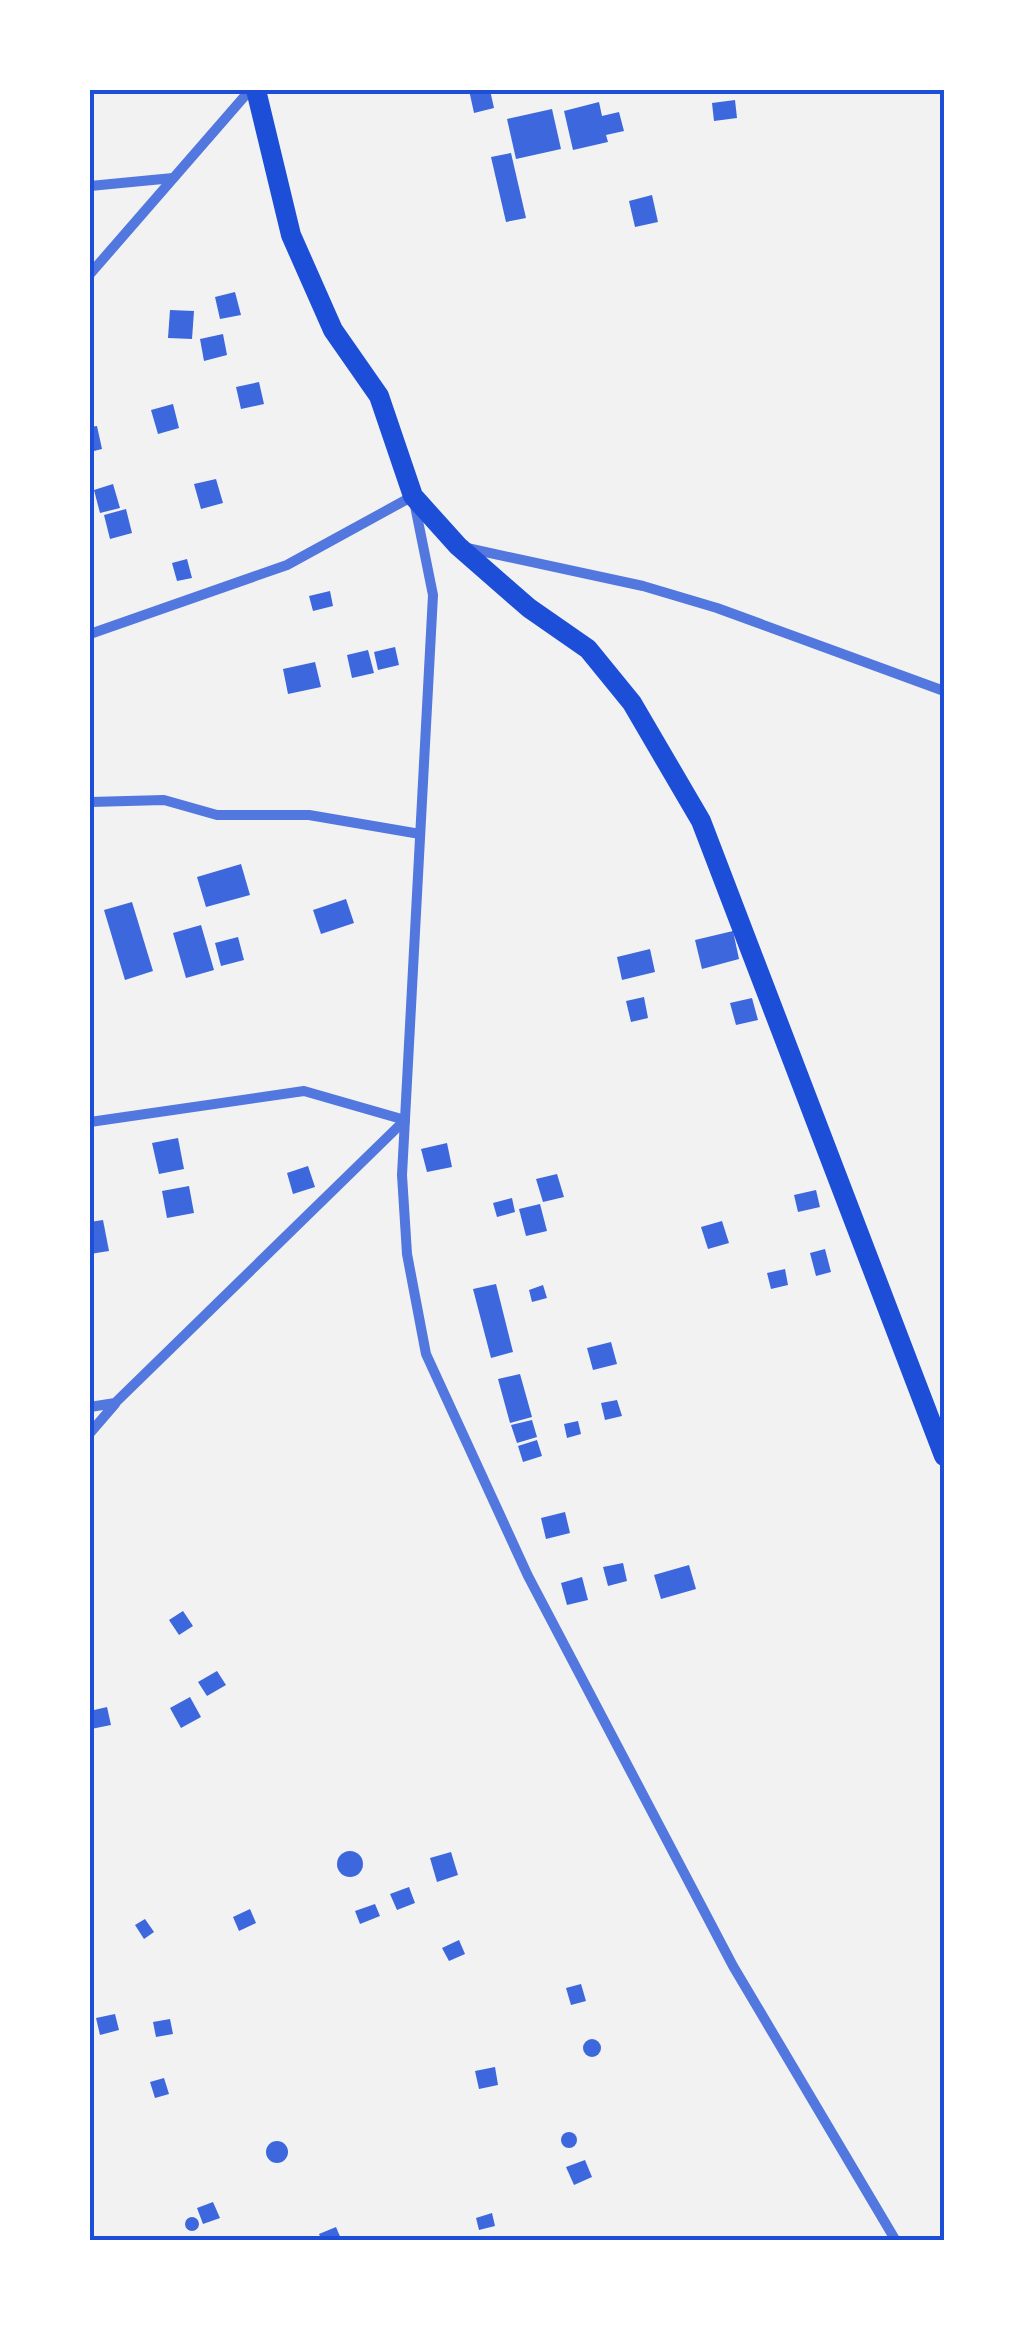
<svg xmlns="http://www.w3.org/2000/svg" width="1034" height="2331" viewBox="0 0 1034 2331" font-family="Figtree,sans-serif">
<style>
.building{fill:#3d67dc}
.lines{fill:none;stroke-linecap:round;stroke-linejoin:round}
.minor{stroke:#5277de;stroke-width:10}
.secondary{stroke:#1d4ed8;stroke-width:20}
.neatline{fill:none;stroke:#1d4ed8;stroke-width:4}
</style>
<rect width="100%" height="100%" fill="#f2f2f2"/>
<g class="building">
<path d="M 469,90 L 490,90 L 494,108 L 474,113 Z"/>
<path d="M 735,100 L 737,118 L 714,121 L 712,103 Z"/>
<path d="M 599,102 L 602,116 L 619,112 L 624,131 L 606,135 L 608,142 L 573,150 L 564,111 Z"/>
<path d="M 552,109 L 561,149 L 516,159 L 507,119 Z"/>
<path d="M 511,153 L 526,218 L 506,222 L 491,157 Z"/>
<path d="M 652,195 L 658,222 L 635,227 L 629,201 Z"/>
<path d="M 235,292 L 241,315 L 220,319 L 215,297 Z"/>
<path d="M 170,310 L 194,311 L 192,339 L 168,338 Z"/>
<path d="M 223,334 L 227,355 L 204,361 L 200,339 Z"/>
<path d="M 259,382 L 264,404 L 241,409 L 236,387 Z"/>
<path d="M 173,404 L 179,428 L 158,434 L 151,410 Z"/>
<path d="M 97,426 L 102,449 L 90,452 L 90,427 Z"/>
<path d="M 216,479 L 223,503 L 201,509 L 194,484 Z"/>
<path d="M 113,484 L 120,508 L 100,513 L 94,490 Z"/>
<path d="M 126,509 L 132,533 L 110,539 L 104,515 Z"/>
<path d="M 187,559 L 192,578 L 177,581 L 172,563 Z"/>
<path d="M 330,591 L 333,606 L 313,611 L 309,596 Z"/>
<path d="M 395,647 L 399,665 L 378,670 L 374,652 Z"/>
<path d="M 368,650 L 374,673 L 352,678 L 347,655 Z"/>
<path d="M 315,662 L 321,687 L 288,694 L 283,669 Z"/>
<path d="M 241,864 L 250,895 L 206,907 L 197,877 Z"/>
<path d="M 346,899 L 354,923 L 321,934 L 313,910 Z"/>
<path d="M 132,902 L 153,971 L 125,980 L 104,910 Z"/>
<path d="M 201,925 L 214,970 L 186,978 L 173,933 Z"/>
<path d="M 733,931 L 739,959 L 702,969 L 695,940 Z"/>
<path d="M 238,937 L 244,960 L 221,966 L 215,943 Z"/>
<path d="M 650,949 L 655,972 L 622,980 L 617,957 Z"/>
<path d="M 644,997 L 648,1018 L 631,1022 L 626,1001 Z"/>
<path d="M 752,998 L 758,1020 L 736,1025 L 730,1003 Z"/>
<path d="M 178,1138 L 184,1169 L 159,1174 L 152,1143 Z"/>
<path d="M 447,1143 L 452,1167 L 427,1172 L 421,1149 Z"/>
<path d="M 308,1166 L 315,1187 L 293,1194 L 287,1173 Z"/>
<path d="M 557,1174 L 564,1197 L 543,1202 L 536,1179 Z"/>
<path d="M 189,1186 L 194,1213 L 167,1218 L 162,1191 Z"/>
<path d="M 816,1190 L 820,1207 L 798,1212 L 794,1195 Z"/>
<path d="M 512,1198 L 515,1212 L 497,1217 L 493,1203 Z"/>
<path d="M 540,1204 L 547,1231 L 526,1236 L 519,1209 Z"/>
<path d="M 103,1220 L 109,1251 L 90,1254 L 90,1222 Z"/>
<path d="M 722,1221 L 729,1243 L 708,1249 L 701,1227 Z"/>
<path d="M 825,1249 L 831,1272 L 816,1276 L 810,1253 Z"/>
<path d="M 785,1269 L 788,1285 L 771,1289 L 767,1273 Z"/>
<path d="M 496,1284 L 513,1352 L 491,1358 L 473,1289 Z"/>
<path d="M 543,1285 L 547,1298 L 532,1302 L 529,1290 Z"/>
<path d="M 611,1342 L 617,1364 L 593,1370 L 587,1348 Z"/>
<path d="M 520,1374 L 532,1417 L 510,1423 L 498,1379 Z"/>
<path d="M 617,1400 L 622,1416 L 605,1420 L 601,1403 Z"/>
<path d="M 532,1420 L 537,1437 L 517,1443 L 511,1425 Z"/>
<path d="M 578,1421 L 581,1434 L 567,1438 L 564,1424 Z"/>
<path d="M 537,1440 L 542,1456 L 523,1462 L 518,1446 Z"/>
<path d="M 565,1512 L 570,1533 L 546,1539 L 541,1518 Z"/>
<path d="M 623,1563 L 627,1581 L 608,1586 L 603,1567 Z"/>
<path d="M 689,1565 L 696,1589 L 661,1599 L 654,1575 Z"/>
<path d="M 582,1577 L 588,1600 L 567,1605 L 561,1583 Z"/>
<path d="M 183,1611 L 193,1626 L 179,1635 L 169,1620 Z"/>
<path d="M 217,1671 L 226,1685 L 207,1696 L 198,1682 Z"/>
<path d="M 190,1697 L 201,1717 L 181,1728 L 170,1708 Z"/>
<path d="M 107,1707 L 111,1725 L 91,1729 L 90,1711 Z"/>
<circle cx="350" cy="1864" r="13"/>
<path d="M 451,1852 L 458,1875 L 437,1882 L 430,1858 Z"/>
<path d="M 409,1887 L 415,1903 L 397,1910 L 390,1894 Z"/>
<path d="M 375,1904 L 380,1916 L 360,1924 L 355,1911 Z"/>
<path d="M 250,1909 L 256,1923 L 239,1931 L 233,1917 Z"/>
<path d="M 145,1919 L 154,1932 L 144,1939 L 135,1925 Z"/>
<path d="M 459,1940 L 465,1954 L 449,1961 L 442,1948 Z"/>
<path d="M 581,1984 L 586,2001 L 571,2005 L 566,1988 Z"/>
<path d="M 115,2014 L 119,2030 L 100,2035 L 96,2018 Z"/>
<path d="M 170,2019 L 173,2034 L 156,2037 L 153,2022 Z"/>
<circle cx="592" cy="2048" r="9"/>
<path d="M 495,2067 L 498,2085 L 479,2089 L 475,2071 Z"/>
<path d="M 164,2078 L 169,2094 L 155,2098 L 150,2082 Z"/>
<circle cx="569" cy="2140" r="8"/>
<circle cx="277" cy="2152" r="11"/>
<path d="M 585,2160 L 592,2177 L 574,2185 L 566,2167 Z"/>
<path d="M 213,2202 L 220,2218 L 203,2224 L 197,2208 Z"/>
<path d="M 492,2213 L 495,2226 L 479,2230 L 476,2218 Z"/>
<circle cx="192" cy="2224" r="7"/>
<path d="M 336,2227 L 342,2241 L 322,2241 L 319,2234 Z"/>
</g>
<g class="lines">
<g class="minor">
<path d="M 90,186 L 173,178"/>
<path d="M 90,274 L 250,90"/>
<path d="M 467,548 L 643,586 L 717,608 L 944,691"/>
<path d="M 90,634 L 287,565 L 413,496 L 433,595 L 402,1175 L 407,1254 L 426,1354 L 528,1576 L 733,1966 L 896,2241"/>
<path d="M 90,802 L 164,800 L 217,815 L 309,815 L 420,834"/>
<path d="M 90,1122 L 304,1091 L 405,1120"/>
<path d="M 90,1407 L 115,1403 L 405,1120"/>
<path d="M 90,1433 L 115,1404"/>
</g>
<path class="secondary" d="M 256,90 L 291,235 L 333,330 L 379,396 L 413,496 L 458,546 L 529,608 L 588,649 L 632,703 L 701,821 L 944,1456"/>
</g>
<rect width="1034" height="2331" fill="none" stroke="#ffffff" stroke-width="185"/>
<rect x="92" y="92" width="850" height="2146" class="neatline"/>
</svg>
